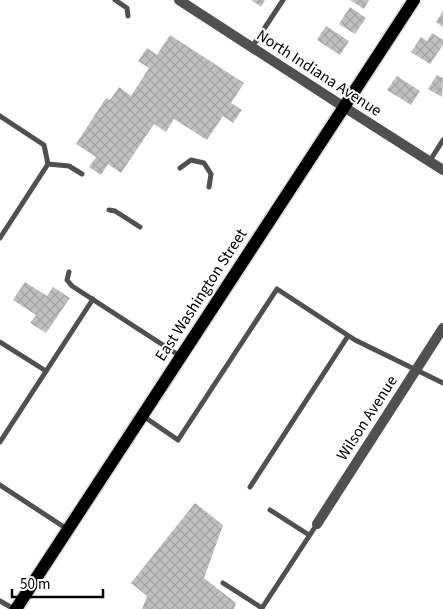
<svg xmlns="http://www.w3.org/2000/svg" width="443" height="609" viewBox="0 0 443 609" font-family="'Source Sans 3',sans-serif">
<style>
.building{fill:url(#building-cross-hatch)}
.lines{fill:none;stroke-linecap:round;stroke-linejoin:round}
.primary-casing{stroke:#dbdbdb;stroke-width:15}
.service{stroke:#505050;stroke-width:5}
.minor{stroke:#505050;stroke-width:10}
.tertiary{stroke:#505050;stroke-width:10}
.primary{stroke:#000;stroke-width:12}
.labels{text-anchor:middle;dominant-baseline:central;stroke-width:4;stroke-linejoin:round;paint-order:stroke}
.street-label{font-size:16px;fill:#000;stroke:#fff}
</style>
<defs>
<pattern id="building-cross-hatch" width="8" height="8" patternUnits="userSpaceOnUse" patternTransform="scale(1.25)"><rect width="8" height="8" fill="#c0c0c0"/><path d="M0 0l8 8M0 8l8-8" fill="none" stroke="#a3a3a3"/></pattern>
</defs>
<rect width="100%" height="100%" fill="#fff"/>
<g class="building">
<path d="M 251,0 L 265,0 L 261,7 Z"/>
<path d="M 350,0 L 369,0 L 364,9 Z"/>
<path d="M 350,7 L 366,18 L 355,34 L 339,24 Z"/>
<path d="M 443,11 L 443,27 L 436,22 Z"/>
<path d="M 326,26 L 349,41 L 340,55 L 317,40 Z"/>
<path d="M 432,33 L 443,40 L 443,45 L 430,64 L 411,52 L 421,37 L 427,41 Z"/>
<path d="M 170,35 L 244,83 L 231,103 L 242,110 L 233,123 L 223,116 L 207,140 L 174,119 L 166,132 L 154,124 L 121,173 L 108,164 L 101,175 L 89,167 L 96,157 L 76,144 L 106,98 L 110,100 L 119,87 L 131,96 L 149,68 L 138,61 L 147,48 L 157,55 Z"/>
<path d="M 437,75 L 443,78 L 442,97 L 428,89 Z"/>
<path d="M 397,76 L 420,91 L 411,105 L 387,90 Z"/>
<path d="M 25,282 L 47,296 L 53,287 L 70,298 L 46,333 L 30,323 L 36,315 L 13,300 Z"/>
<path d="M 195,503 L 223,525 L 204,578 L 236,603 L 234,609 L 142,609 L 147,596 L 131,583 Z"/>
</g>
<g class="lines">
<g class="primary-casing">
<path id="primary" d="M 16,609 L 414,0"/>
</g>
<g class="service">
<path d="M 115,0 L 127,8 L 128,16"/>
<path d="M 252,47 L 283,0"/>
<path d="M 0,116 L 44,145 L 48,164 L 69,166 L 82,174"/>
<path d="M 429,162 L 443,140"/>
<path d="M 180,168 L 191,160 L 204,163 L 211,174 L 209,187"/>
<path d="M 109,210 L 115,211 L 140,227"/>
<path d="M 0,238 L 48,164"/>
<path d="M 69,272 L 67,280 L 72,286 L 180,356"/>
<path d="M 0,342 L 46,371"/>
<path d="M 143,416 L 178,440 L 277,289 L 355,340 L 443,383"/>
<path d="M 0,442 L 93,299"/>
<path d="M 0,485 L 67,529"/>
<path d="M 250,487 L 348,336"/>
<path d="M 270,510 L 309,535"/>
<path d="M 223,583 L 262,608 L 317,524"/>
<path d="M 0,601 L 14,609"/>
</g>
<g class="minor">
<path d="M 344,107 L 443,170"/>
<path d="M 317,524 L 443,328"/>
</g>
<path class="tertiary" d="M 179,0 L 344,107"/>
<use href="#primary" class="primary"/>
</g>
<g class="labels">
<g class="street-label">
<text transform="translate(319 73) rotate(33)">North Indiana Avenue</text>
<text transform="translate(201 295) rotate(-57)">East Washington Street</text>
<text transform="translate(367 418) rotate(-57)">Wilson Avenue</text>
</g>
</g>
<path d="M12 589v8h91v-8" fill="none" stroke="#000000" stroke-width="2.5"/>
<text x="20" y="589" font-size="15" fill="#000000" stroke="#ffffff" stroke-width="4" paint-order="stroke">50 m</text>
</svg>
